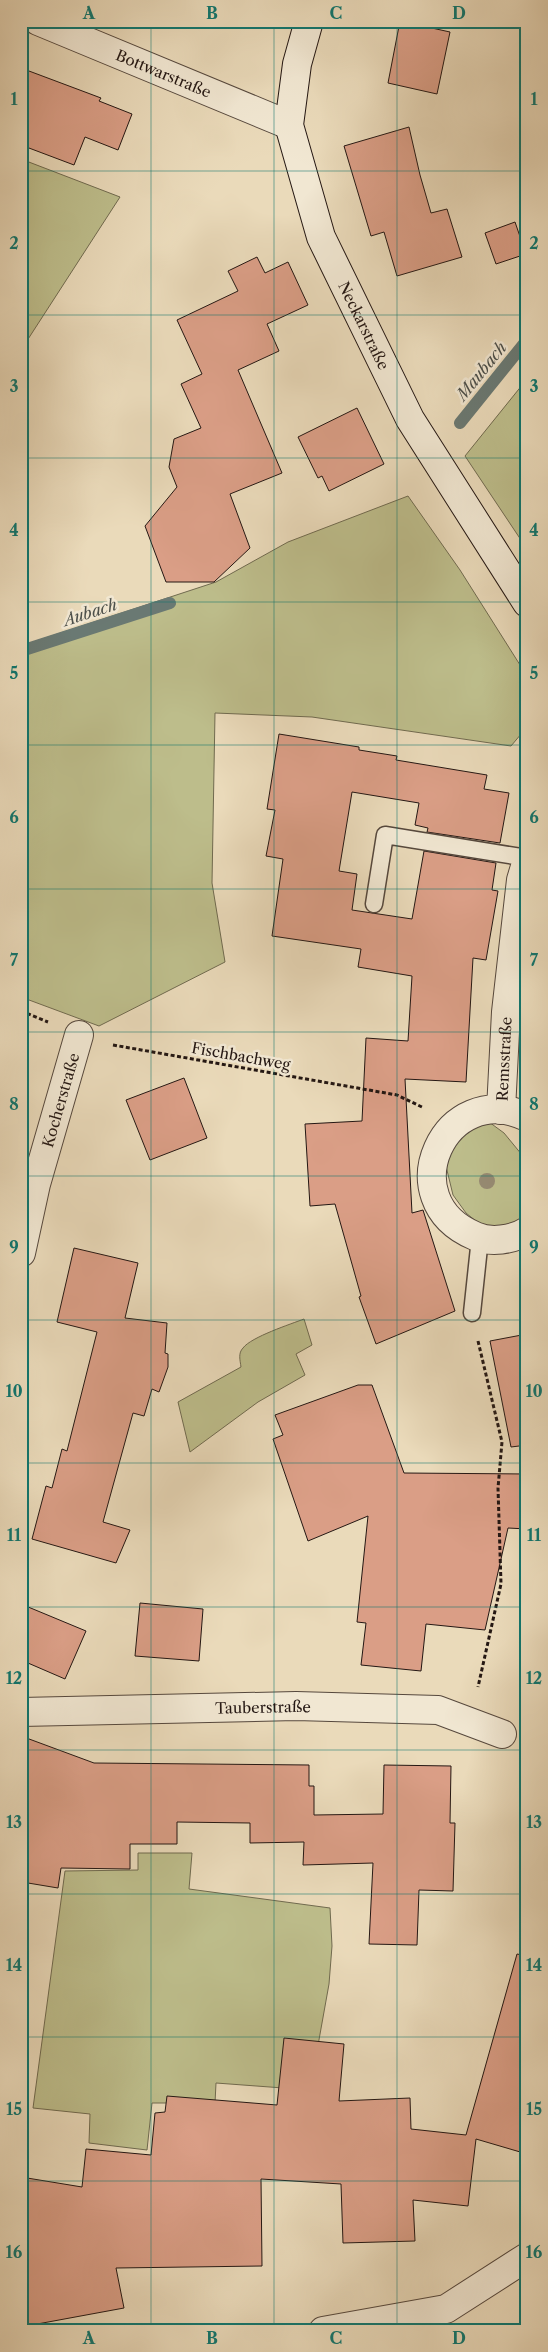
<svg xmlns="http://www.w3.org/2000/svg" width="548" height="2352" viewBox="0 0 548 2352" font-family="'Libre Caslon Text',serif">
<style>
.green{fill:#bdbd8b;stroke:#706a4f}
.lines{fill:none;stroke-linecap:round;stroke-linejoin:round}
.stream{stroke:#6a7973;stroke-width:12}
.building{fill:#da9e86;stroke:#241713}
.lane-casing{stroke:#56483d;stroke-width:19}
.street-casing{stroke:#56483d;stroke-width:30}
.secondary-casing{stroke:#241713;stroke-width:30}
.path{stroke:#241713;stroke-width:3;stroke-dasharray:4 2.5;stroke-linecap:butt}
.lane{stroke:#f1e7d2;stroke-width:16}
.street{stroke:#f1e7d2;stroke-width:28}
.secondary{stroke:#f1e7d2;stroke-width:28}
.tree{fill:#968a72}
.grid{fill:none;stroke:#0f766e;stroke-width:1;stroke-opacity:0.55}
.labels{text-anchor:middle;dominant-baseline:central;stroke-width:5;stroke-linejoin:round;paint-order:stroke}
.street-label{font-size:15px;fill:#241713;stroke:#f1e7d2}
.water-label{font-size:16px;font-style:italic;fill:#4d504b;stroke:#f1e7d2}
.neatline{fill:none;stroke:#0f766e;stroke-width:2}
.grid-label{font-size:16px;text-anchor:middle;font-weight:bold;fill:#0f766e}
</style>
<rect width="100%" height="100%" fill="#eadaba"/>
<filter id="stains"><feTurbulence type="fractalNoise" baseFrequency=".004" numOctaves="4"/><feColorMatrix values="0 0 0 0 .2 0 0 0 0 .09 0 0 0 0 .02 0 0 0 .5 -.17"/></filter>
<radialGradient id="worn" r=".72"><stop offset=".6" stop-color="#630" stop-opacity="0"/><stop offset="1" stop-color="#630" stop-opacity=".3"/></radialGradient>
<g class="green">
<path d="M 21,159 L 120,197 L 21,350 Z"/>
<path d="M 527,379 L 527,549 L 465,456 Z"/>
<path d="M 408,496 L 460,570 L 527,676 L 527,727 L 511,746 L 312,717 L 215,713 L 212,883 L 225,962 L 99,1026 L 21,997 L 21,646 L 216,582 L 288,542 Z"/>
<path d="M 489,1122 L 504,1133 L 527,1161 L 527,1221 L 524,1226 L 482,1226 L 466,1213 L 453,1195 L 445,1162 L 454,1131 Z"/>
<path d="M 304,1319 L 312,1345 L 296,1354 L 305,1375 L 258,1402 L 190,1452 L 178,1402 L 241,1367 C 240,1360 238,1353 243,1348 C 251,1337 291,1324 304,1319 Z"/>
<path d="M 138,1853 L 192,1853 L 189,1889 L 330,1908 L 332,1946 L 329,1984 L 310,2090 L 216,2083 L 215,2103 L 152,2103 L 147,2150 L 89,2143 L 90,2114 L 33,2108 L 65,1871 L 138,1870 Z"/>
</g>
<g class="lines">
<g class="stream">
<path d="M 460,423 L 527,340"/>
<path d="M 21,651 L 170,603"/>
</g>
</g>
<g class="building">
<path d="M 400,21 L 450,32 L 437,94 L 388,83 Z"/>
<path d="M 21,68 L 101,98 L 99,101 L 132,114 L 118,150 L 85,137 L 74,165 L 21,145 Z"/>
<path d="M 409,127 L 420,175 L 431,213 L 447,209 L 462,257 L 397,276 L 384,232 L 371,236 L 344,146 Z"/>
<path d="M 515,222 L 526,254 L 496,264 L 485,233 Z"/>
<path d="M 257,257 L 265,273 L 288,262 L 308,305 L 267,324 L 279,351 L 238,370 L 282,473 L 230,494 L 250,548 L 214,582 L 166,582 L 145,526 L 177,487 L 169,467 L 174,439 L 201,428 L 181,384 L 202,374 L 177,320 L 238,291 L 228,271 Z"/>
<path d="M 357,408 L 384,464 L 329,491 L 322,476 L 318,478 L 298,437 Z"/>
<path d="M 279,734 L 359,747 L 359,750 L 397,756 L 396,760 L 487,775 L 484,789 L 509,793 L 500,843 L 427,832 L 428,828 L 415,825 L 419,803 L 352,792 L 339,871 L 357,874 L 352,910 L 412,919 L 424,851 L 496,863 L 492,890 L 498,891 L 486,960 L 473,958 L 466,1082 L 405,1079 L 412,1213 L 423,1210 L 455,1311 L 376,1344 L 359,1297 L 361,1296 L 335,1204 L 310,1206 L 305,1124 L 362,1121 L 366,1038 L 408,1041 L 412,976 L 358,967 L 361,949 L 272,936 L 283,859 L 266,856 L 275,810 L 267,809 Z"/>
<path d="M 184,1078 L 207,1138 L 150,1160 L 126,1100 Z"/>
<path d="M 74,1248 L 138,1263 L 125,1318 L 167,1323 L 165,1353 L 168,1354 L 168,1367 L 159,1392 L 152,1389 L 144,1416 L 133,1413 L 103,1522 L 130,1530 L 116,1563 L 32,1539 L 46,1486 L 52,1488 L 62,1449 L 67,1451 L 97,1332 L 57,1322 Z"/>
<path d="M 527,1334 L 527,1445 L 511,1447 L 490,1341 Z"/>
<path d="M 358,1385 L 372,1385 L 404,1473 L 527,1474 L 527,1529 L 508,1528 L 485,1630 L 426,1624 L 421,1671 L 361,1665 L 366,1623 L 357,1622 L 368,1516 L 308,1541 L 273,1439 L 283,1435 L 275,1415 Z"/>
<path d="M 140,1603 L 203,1609 L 199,1661 L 135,1656 Z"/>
<path d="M 21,1604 L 86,1631 L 65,1679 L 21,1660 Z"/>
<path d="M 21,1736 L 94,1763 L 309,1765 L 309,1786 L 314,1786 L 314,1815 L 383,1814 L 384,1765 L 451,1766 L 450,1823 L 455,1823 L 453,1891 L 419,1890 L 417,1945 L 369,1944 L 373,1863 L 303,1865 L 304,1842 L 250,1843 L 250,1823 L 177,1822 L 177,1844 L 130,1844 L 130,1869 L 61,1868 L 58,1888 L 22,1882 L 28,1847 L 21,1844 Z"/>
<path d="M 517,1954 L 527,1956 L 527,2154 L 476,2139 L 468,2206 L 413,2200 L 415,2241 L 343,2243 L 341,2184 L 261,2179 L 262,2266 L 116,2268 L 124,2308 L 21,2327 L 21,2293 L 28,2292 L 21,2256 L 21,2177 L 82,2187 L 86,2149 L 151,2155 L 155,2113 L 165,2112 L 167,2096 L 277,2105 L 284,2038 L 344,2044 L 339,2101 L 410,2098 L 411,2129 L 466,2135 Z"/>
</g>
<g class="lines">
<g class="lane-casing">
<g id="lane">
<path d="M 374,904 L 385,835 L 527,858"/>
<path d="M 472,1313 L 480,1238"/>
</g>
</g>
<g class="street-casing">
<g id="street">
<path id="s1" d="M 38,21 L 289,125"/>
<path id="s2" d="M 501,1110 L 506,1012 L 521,880 L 527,860"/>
<path d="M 527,1117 C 445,1078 389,1200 475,1236 C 490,1243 513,1240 527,1231"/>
<path id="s3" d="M 21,1253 L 36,1184 L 79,1035"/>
<path id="s4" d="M 21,1712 L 296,1706 L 438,1710 L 502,1734"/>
<path d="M 323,2331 L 446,2309 L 527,2257"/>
</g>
</g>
<g class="secondary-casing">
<g id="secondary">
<path id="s5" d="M 309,21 L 297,64 L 289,125 L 321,237 L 410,419 L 527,603"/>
</g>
</g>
<g class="path">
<path d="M 21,1011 L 48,1022"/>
<path d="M 113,1045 L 397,1095 L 424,1108"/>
<path d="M 478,1341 L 502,1442 L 498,1488 L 501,1584 L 478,1687"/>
</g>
<use href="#lane" class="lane"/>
<use href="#street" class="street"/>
<use href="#secondary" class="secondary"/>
</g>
<circle class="tree" cx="487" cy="1181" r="8"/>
<path class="grid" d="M 151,21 L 151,2331M 274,21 L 274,2331M 397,21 L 397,2331M 21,171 L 527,171M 21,315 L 527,315M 21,458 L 527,458M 21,602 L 527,602M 21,745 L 527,745M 21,889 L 527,889M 21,1032 L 527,1032M 21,1176 L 527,1176M 21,1320 L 527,1320M 21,1463 L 527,1463M 21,1607 L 527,1607M 21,1750 L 527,1750M 21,1894 L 527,1894M 21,2037 L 527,2037M 21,2181 L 527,2181"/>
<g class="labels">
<g class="street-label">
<text stroke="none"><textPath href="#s1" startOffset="136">Bottwarstraße</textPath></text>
<text stroke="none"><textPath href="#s5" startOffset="321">Neckarstraße</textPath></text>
<text transform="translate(241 1056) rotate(10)">Fischbachweg</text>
<text stroke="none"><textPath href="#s2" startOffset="51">Remsstraße</textPath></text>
<text stroke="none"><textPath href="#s3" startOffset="158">Kocherstraße</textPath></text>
<text stroke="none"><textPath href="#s4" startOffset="242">Tauberstraße</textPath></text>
</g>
<g class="water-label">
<text transform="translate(481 371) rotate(-51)">Maubach</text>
<text transform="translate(90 612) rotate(-18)">Aubach</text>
</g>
</g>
<rect width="548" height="2352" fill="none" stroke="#eadaba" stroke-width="55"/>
<rect x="28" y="28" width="492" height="2296" class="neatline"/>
<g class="grid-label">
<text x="89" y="19">A</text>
<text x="212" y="19">B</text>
<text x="336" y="19">C</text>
<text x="459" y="19">D</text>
<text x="14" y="105">1</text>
<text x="534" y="105">1</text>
<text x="14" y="249">2</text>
<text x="534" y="249">2</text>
<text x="14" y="392">3</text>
<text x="534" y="392">3</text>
<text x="14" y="536">4</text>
<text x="534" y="536">4</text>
<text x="14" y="679">5</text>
<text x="534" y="679">5</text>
<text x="14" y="823">6</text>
<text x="534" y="823">6</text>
<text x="14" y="966">7</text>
<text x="534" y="966">7</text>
<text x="14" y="1110">8</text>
<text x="534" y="1110">8</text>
<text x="14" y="1253">9</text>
<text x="534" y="1253">9</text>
<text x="14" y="1397">10</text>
<text x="534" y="1397">10</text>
<text x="14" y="1541">11</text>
<text x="534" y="1541">11</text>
<text x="14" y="1684">12</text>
<text x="534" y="1684">12</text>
<text x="14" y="1828">13</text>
<text x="534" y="1828">13</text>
<text x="14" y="1971">14</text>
<text x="534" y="1971">14</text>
<text x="14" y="2115">15</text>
<text x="534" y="2115">15</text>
<text x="14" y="2258">16</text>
<text x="534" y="2258">16</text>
<text x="89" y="2344">A</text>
<text x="212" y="2344">B</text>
<text x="336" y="2344">C</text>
<text x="459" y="2344">D</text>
</g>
<rect width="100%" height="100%" filter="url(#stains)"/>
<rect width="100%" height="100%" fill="url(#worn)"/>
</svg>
